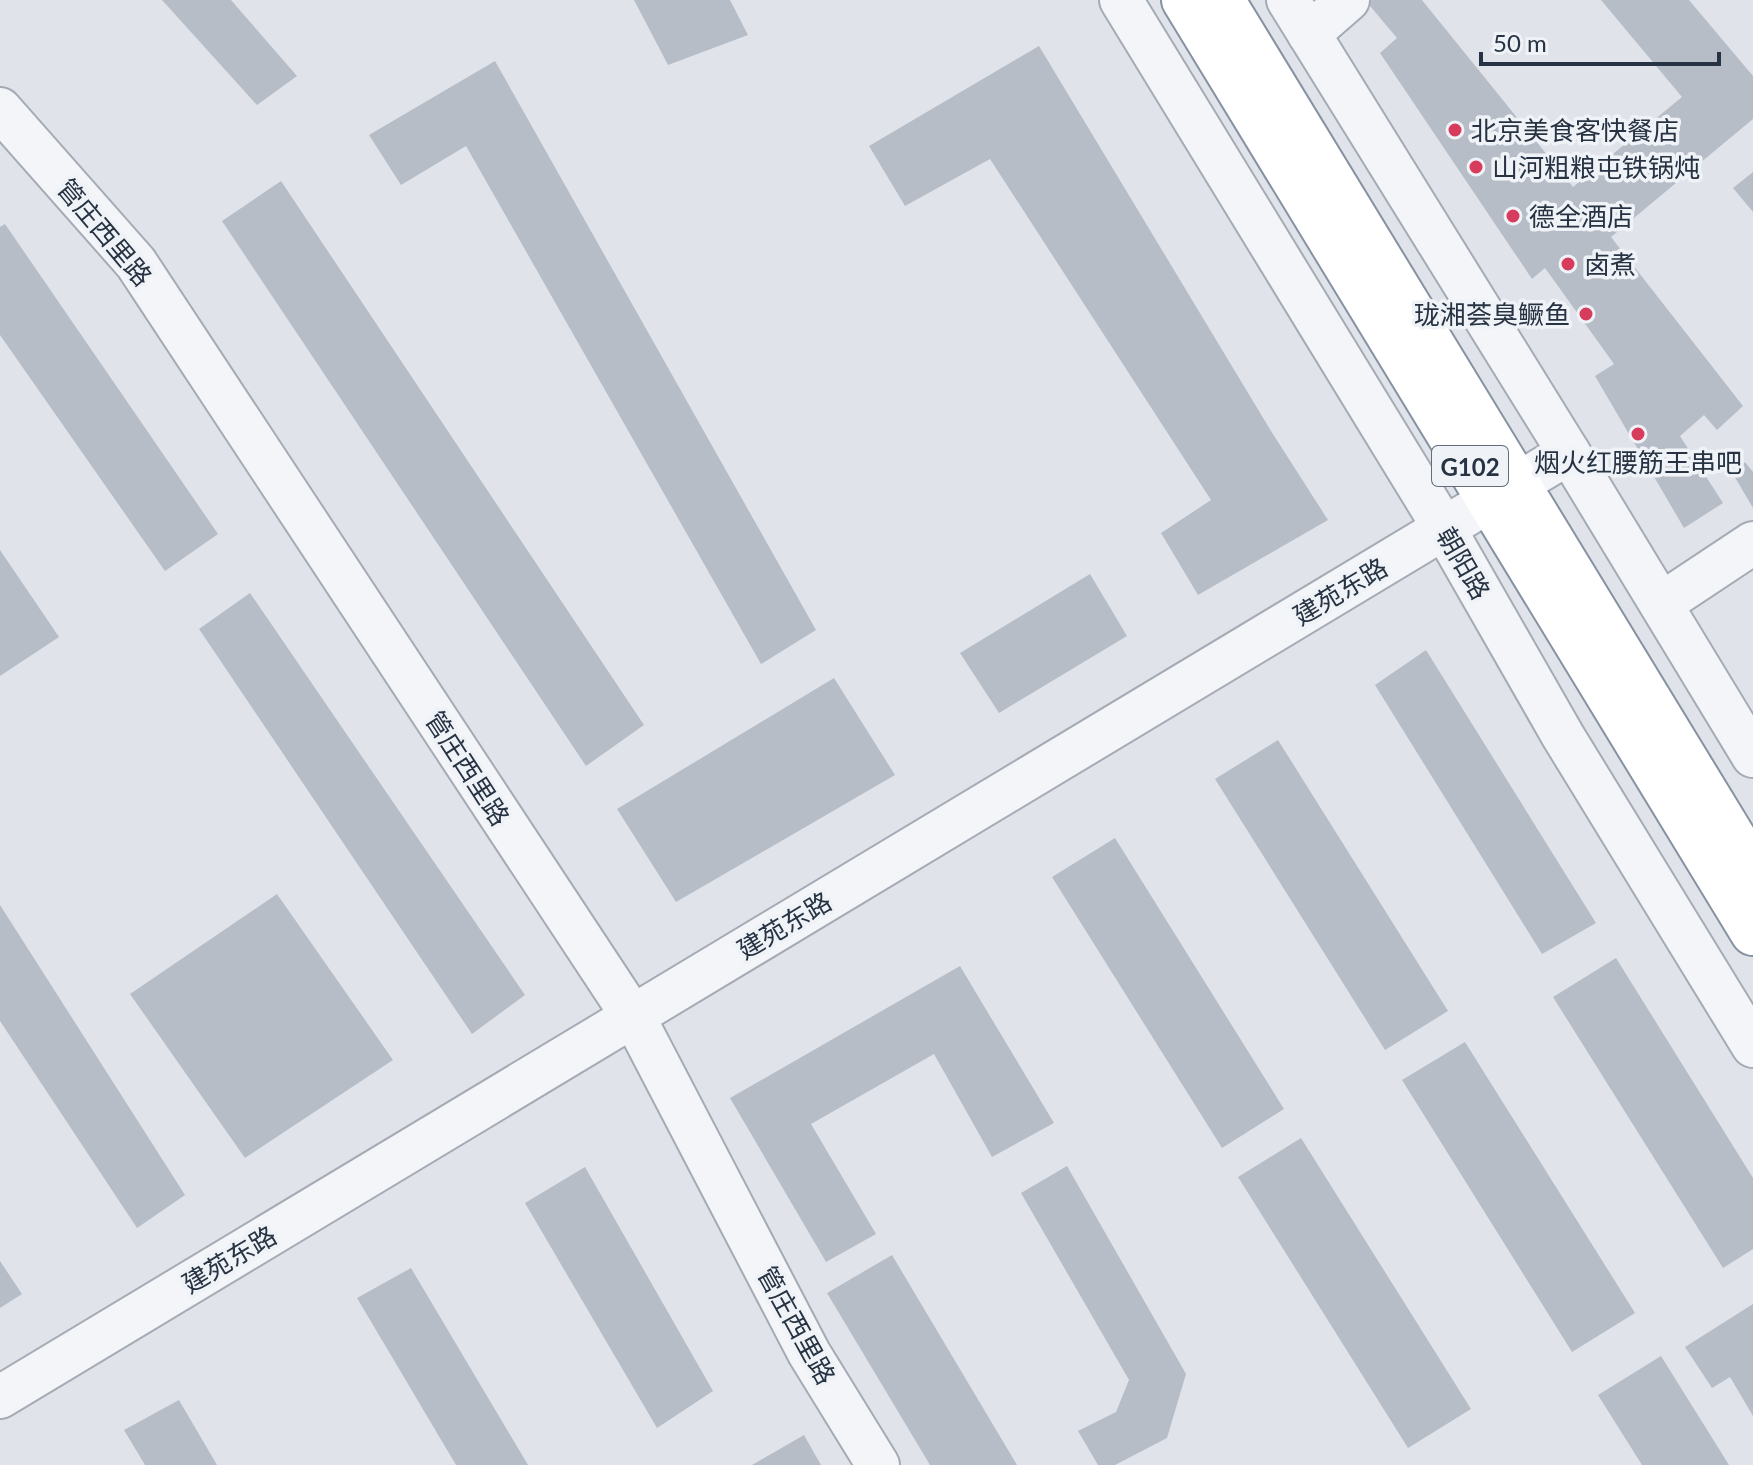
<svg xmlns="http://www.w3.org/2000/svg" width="1753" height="1465" viewBox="0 0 1753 1465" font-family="Lato,'Noto Sans SC',sans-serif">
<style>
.building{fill:#b6bdc7}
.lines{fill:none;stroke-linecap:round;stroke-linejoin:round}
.minor-casing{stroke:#a5abb4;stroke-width:46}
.highway-casing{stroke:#8692a1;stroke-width:48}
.minor{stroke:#f3f5f8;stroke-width:42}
.highway{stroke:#fff;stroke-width:44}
.poi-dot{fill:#d73c5c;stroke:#eff3f7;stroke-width:3}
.labels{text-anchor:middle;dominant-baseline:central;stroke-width:7;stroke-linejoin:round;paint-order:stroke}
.shield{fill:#eff3f7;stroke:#636c78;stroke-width:2}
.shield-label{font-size:24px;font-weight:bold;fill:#273242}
.poi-label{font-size:26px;fill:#273242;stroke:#eff3f7;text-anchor:start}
.street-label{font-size:26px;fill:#273242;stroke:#eff3f7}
</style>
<rect width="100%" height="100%" fill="#e0e4ea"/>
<g class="building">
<path d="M 162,0 L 231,0 L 297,76 L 257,105 Z"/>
<path d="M 634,0 L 730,0 L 748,35 L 668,65 Z"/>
<path d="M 1365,0 L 1422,0 L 1573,187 L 1682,97 L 1601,0 L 1689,0 L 1753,76 L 1753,119 L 1611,237 L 1743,406 L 1717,430 L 1704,415 L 1680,436 L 1723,503 L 1684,528 L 1595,376 L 1614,364 L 1545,268 L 1532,279 L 1380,53 L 1397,38 Z"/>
<path d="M 1039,46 L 1271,431 L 1328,520 L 1198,595 L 1161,533 L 1211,500 L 990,159 L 905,206 L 869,146 Z"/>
<path d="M 495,61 L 816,630 L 761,664 L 466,146 L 401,185 L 369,135 Z"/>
<path d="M 1753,172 L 1753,212 L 1733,188 Z"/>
<path d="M 281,181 L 644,725 L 586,766 L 222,221 Z"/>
<path d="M 5,224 L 218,534 L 165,571 L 0,335 L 0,227 Z"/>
<path d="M 1745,462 L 1753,472 L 1753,508 L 1733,474 Z"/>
<path d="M 0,550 L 59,637 L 0,676 Z"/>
<path d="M 1090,574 L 1127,636 L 999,713 L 960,653 Z"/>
<path d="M 250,593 L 525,995 L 472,1034 L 199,629 Z"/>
<path d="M 1426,650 L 1596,923 L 1542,954 L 1375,685 Z"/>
<path d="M 834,678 L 895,775 L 676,902 L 617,809 Z"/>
<path d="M 1278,740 L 1448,1011 L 1385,1050 L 1215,779 Z"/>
<path d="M 1115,838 L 1284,1109 L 1222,1148 L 1052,877 Z"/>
<path d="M 277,894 L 393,1060 L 245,1158 L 130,994 Z"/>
<path d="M 0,905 L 185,1195 L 137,1228 L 0,1021 Z"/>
<path d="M 1616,958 L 1753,1178 L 1753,1249 L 1723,1268 L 1553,997 Z"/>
<path d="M 960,966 L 1054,1123 L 992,1157 L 934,1054 L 811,1124 L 876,1234 L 826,1262 L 730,1098 Z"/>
<path d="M 1465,1042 L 1635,1313 L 1572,1352 L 1402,1080 Z"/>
<path d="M 1301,1138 L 1471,1409 L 1408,1448 L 1238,1177 Z"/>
<path d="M 1067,1166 L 1186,1374 L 1167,1438 L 1115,1465 L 1098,1465 L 1078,1431 L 1116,1412 L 1129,1380 L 1021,1193 Z"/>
<path d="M 585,1167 L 713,1391 L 657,1428 L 525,1203 Z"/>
<path d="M 892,1255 L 1017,1465 L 930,1465 L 827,1293 Z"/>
<path d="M 0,1261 L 22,1294 L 0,1308 Z"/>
<path d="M 411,1268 L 528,1465 L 456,1465 L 357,1298 Z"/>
<path d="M 1753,1304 L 1753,1416 L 1730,1377 L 1712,1388 L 1685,1347 Z"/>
<path d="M 1661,1356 L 1729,1465 L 1642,1465 L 1598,1395 Z"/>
<path d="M 179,1400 L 217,1465 L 145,1465 L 124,1430 Z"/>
<path d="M 804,1435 L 821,1465 L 752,1465 Z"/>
</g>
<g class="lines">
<g class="minor-casing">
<g id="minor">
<path d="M 1121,0 L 1444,528 L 1563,736 L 1753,1046"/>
<path d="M 1288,0 L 1569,453 L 1753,756"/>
<path d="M 1309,34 L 1348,0"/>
<path d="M 0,109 L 136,263 L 637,1023 L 809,1353 L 878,1465"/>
<path d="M 1661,604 L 1753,543"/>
<path d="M 0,1397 L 1569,453"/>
</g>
</g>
<g class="highway-casing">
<g id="highway">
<path d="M 1184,0 L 1753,933"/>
<path d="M 1222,0 L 1753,870"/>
</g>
</g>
<use href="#minor" class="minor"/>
<use href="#highway" class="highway"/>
</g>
<g class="poi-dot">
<circle cx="1455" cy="130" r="8"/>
<circle cx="1476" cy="167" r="8"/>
<circle cx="1513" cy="216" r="8"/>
<circle cx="1568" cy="264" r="8"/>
<circle cx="1586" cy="314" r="8"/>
<circle cx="1638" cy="434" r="8"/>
</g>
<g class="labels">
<rect class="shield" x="1432" y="446" width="76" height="40" rx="6"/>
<g class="shield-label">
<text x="1470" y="466">G102</text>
</g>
<g class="poi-label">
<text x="1471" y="130">北京美食客快餐店</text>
<text x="1492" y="167">山河粗粮屯铁锅炖</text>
<text x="1529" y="216">德全酒店</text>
<text x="1584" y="264">卤煮</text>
<text x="1570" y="314" text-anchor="end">珑湘荟臭鳜鱼</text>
<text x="1638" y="462" text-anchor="middle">烟火红腰筋王串吧</text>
</g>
<g class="street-label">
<text transform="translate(105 232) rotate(50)">管庄西里路</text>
<text transform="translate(1464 563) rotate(60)">朝阳路</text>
<text transform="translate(1340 591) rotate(-31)">建苑东路</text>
<text transform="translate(468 768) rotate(57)">管庄西里路</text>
<text transform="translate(784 925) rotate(-31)">建苑东路</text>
<text transform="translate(229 1259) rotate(-31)">建苑东路</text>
<text transform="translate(797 1325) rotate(61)">管庄西里路</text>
</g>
</g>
<path d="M1481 52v12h238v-12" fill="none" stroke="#273242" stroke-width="4"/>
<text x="1493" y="52" font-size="24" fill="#273242" stroke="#eff3f7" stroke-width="6" paint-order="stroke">50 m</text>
</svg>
